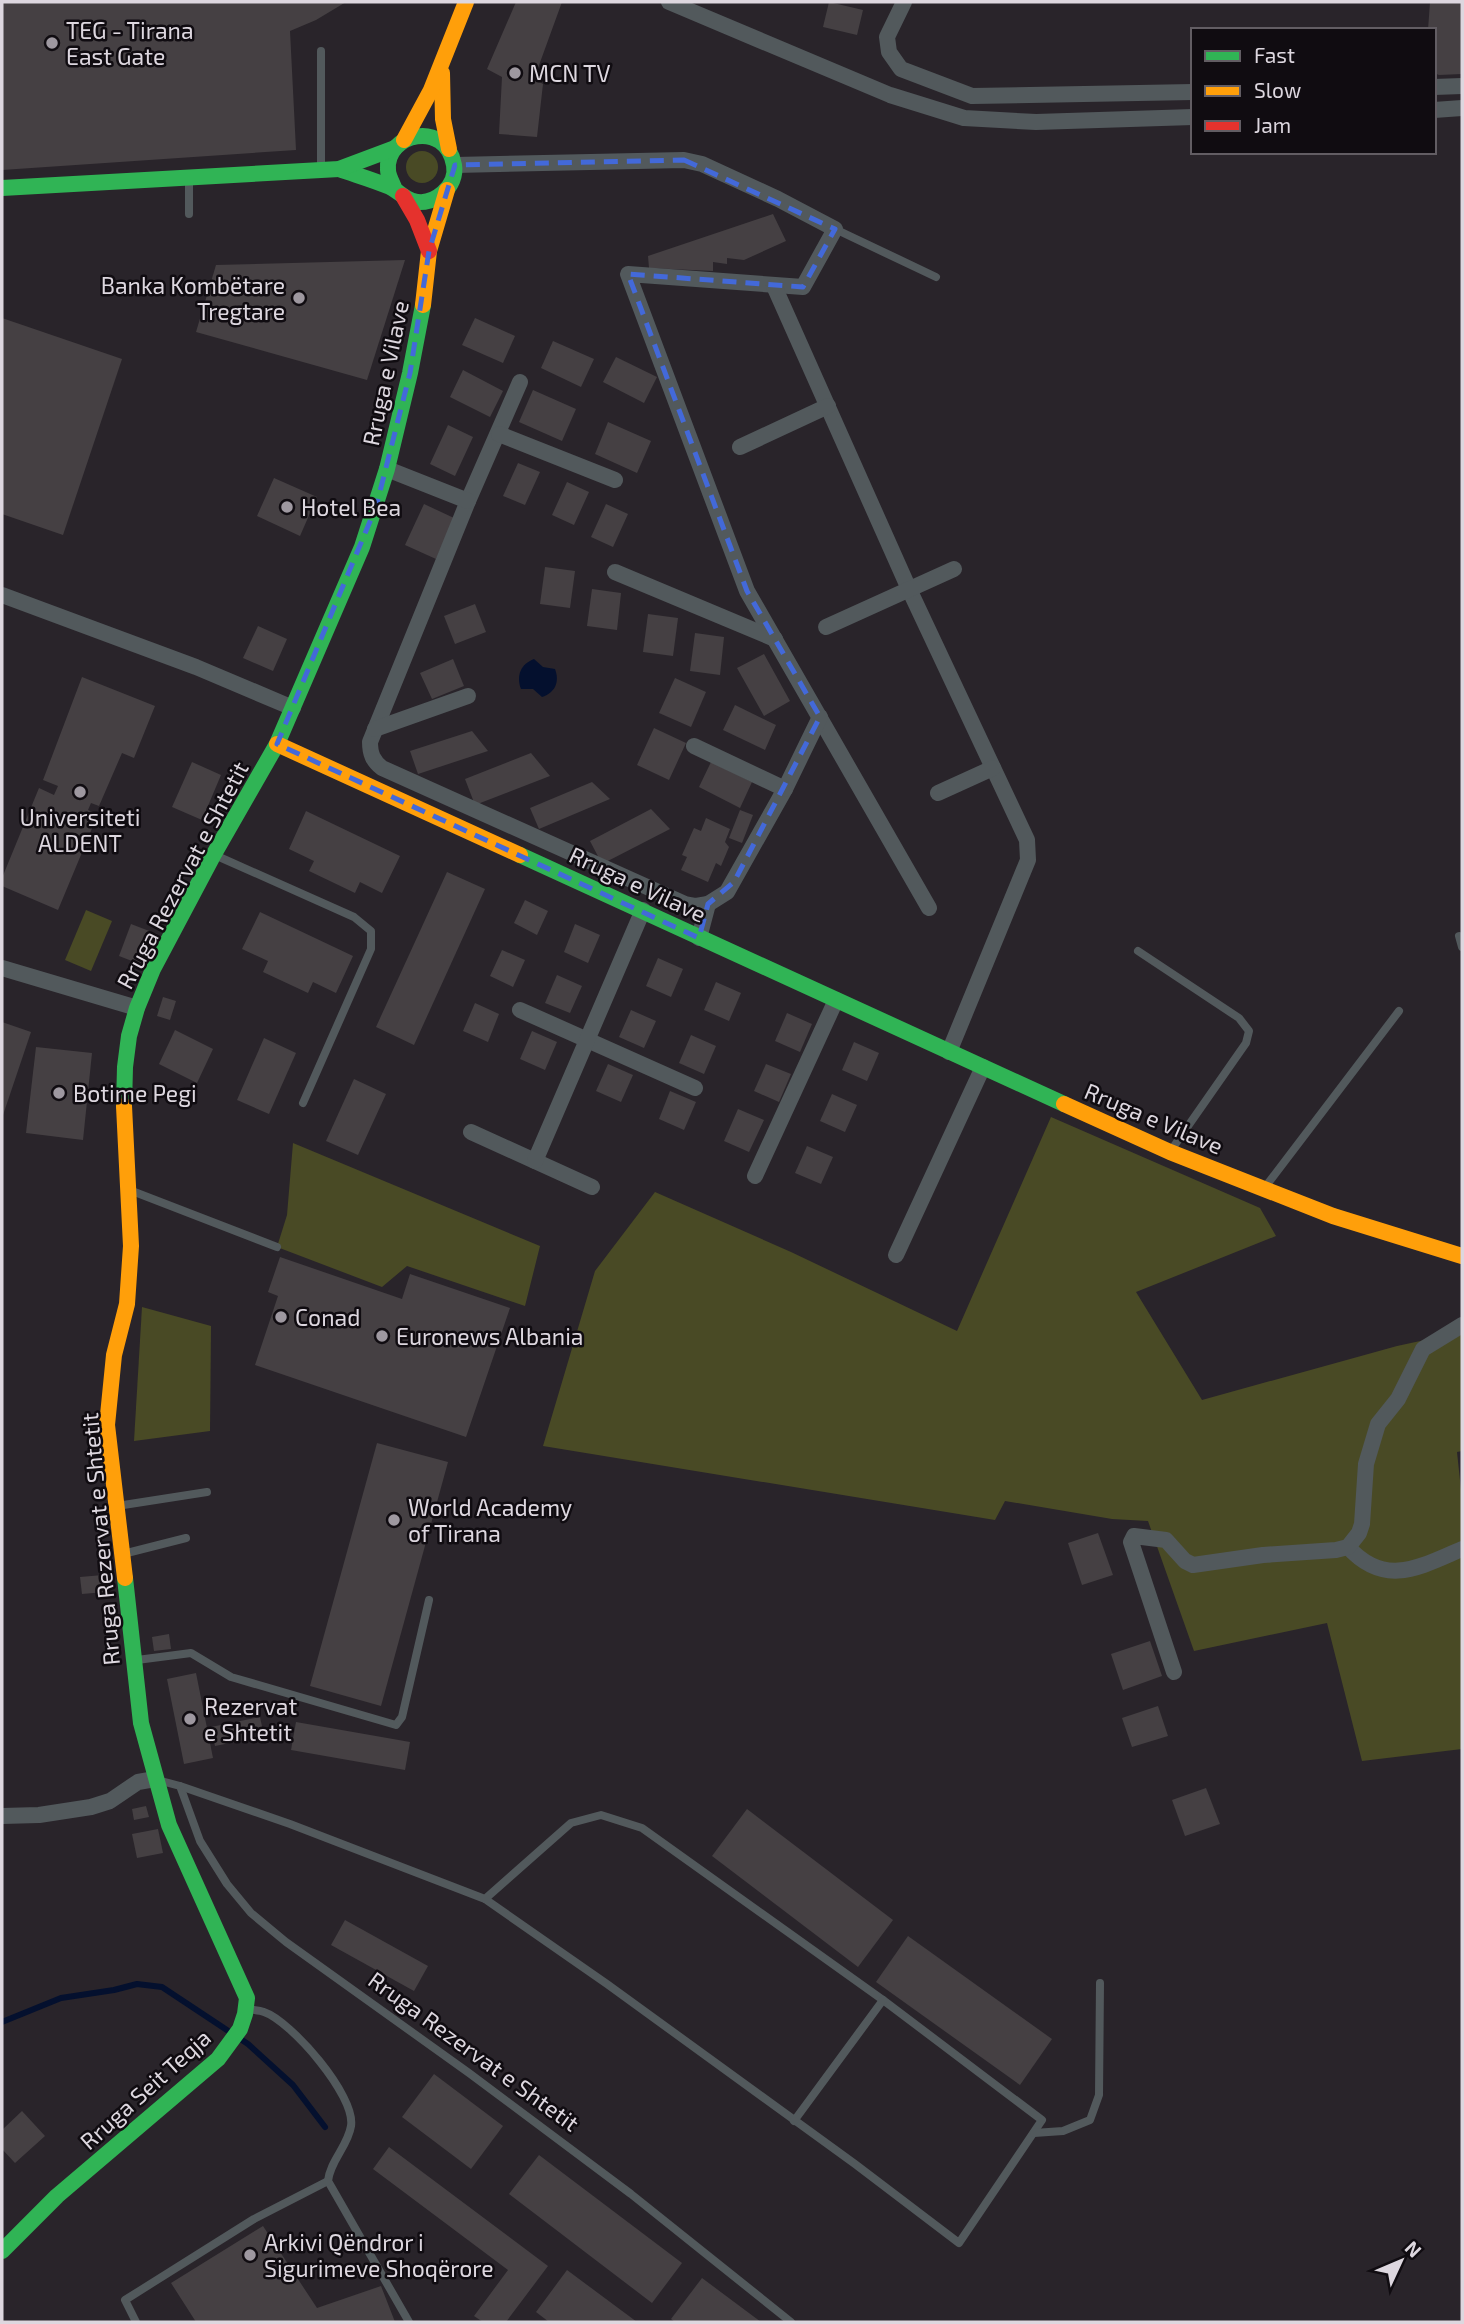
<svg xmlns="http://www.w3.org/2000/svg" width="1464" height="2324" viewBox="0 0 1464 2324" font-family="'Exo 2',sans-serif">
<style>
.green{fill:#494a25}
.water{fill:#04102e}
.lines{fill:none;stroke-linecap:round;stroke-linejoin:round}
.stream{stroke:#04102e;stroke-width:6}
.building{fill:#454043}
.lane{stroke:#52595c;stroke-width:8}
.street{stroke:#52595c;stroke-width:16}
.fast{stroke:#30b455;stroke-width:16}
.slow{stroke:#ff9f0a;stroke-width:16}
.jam{stroke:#e5322d;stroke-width:16}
.marked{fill:none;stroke:#4369d9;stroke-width:5;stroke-dasharray:14 9;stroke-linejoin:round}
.poi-dot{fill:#9e98a0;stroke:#100c11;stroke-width:2.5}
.labels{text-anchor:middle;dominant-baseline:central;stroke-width:5;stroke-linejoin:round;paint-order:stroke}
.poi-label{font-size:23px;fill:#ddd7df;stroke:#100c11;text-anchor:start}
.street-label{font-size:23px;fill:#ddd7df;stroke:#100c11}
</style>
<rect width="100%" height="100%" fill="#29242a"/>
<g class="green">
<circle cx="422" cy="167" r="16"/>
<path d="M 86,910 L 112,921 L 91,971 L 65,960 Z"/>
<path d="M 1051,1117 L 1260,1208 L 1276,1236 L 1136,1292 L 1202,1400 L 1397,1346 L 1462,1332 L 1462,1451 L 1457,1452 L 1462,1499 L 1462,1749 L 1362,1761 L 1327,1623 L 1194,1651 L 1148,1521 L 1112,1519 L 1005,1501 L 995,1520 L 543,1446 L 595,1271 L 655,1192 L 791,1252 L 957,1331 Z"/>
<path d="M 293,1143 L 540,1246 L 525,1306 L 407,1266 L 382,1287 L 277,1247 L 287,1215 Z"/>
<path d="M 142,1307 L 211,1326 L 210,1431 L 134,1441 Z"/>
</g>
<path class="water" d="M 534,659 L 543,667 L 555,669 C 560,682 555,693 542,697 L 533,689 L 521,689 C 516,675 521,664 534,659 Z"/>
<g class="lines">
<path class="stream" d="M 2,2022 L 61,1998 L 114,1990 L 137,1984 L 162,1987 L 248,2044 L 293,2085 L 325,2127"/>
</g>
<g class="building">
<path d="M 2,2 L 346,2 L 316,20 L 290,31 L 296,150 L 2,170 Z"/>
<path d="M 516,2 L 562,2 L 534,79 L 543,84 L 537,137 L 499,134 L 502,77 L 487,69 Z"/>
<path d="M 829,2 L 863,10 L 857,35 L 823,27 Z"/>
<path d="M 1430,2 L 1462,2 L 1462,74 L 1439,75 L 1434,73 L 1434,30 L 1428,30 Z"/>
<path d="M 773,214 L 786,241 L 744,260 L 727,258 L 727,264 L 713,262 L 713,271 L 649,268 L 648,256 Z"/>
<path d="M 405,260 L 367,380 L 196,332 L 216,265 Z"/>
<path d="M 2,318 L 122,359 L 63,535 L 2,514 Z"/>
<path d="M 475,318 L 515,336 L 503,363 L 462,345 Z"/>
<path d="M 553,341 L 594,359 L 581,387 L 541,368 Z"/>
<path d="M 616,357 L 657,377 L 644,403 L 603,382 Z"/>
<path d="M 463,370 L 503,391 L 490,417 L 450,397 Z"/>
<path d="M 533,390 L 576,409 L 562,441 L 519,422 Z"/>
<path d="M 608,422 L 651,441 L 637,473 L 595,454 Z"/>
<path d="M 448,425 L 473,437 L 455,476 L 430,464 Z"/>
<path d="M 518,463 L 540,472 L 525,505 L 503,496 Z"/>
<path d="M 274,478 L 317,497 L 300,536 L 257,516 Z"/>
<path d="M 567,482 L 589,492 L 574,525 L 552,515 Z"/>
<path d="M 424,504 L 454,518 L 436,559 L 405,545 Z"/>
<path d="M 606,504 L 628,514 L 613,547 L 591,537 Z"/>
<path d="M 545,567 L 575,571 L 570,608 L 540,604 Z"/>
<path d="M 592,589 L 621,593 L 617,630 L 587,626 Z"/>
<path d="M 475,604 L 486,632 L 455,644 L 444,616 Z"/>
<path d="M 648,614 L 678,618 L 673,656 L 643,652 Z"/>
<path d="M 258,626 L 287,639 L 273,671 L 243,658 Z"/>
<path d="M 695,633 L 724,637 L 720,675 L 690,671 Z"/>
<path d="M 764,654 L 790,701 L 764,716 L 737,668 Z"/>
<path d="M 453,659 L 464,686 L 432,699 L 420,673 Z"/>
<path d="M 82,677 L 155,706 L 134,758 L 122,753 L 99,806 L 91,803 L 88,810 L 98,814 L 58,910 L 2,886 L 2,878 L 39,788 L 54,795 L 58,786 L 43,780 Z"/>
<path d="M 675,678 L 706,692 L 691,727 L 659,713 Z"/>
<path d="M 735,705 L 776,725 L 765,750 L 723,730 Z"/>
<path d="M 654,728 L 686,743 L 669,780 L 637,765 Z"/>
<path d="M 472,731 L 488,751 L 418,774 L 410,751 Z"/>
<path d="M 531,753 L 550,776 L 475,805 L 465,779 Z"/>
<path d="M 192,762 L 221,775 L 202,820 L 172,807 Z"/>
<path d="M 711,762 L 752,782 L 740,808 L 699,787 Z"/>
<path d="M 592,782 L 610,799 L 539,829 L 530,808 Z"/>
<path d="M 651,809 L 670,829 L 602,864 L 590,841 Z"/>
<path d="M 740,810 L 753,815 L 742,843 L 729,838 Z"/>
<path d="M 306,811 L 400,856 L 382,893 L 360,882 L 355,893 L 309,871 L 314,861 L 289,849 Z"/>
<path d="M 706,818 L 730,829 L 725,842 L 729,847 L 721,866 L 716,863 L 708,882 L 681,870 L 687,857 L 682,855 L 694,828 L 701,831 Z"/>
<path d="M 447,872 L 485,889 L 414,1045 L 376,1027 Z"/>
<path d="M 525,900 L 548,911 L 537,935 L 514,923 Z"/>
<path d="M 260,912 L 353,956 L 336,993 L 313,982 L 308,993 L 263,972 L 268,961 L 242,949 Z"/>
<path d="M 131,924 L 157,934 L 145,966 L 119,956 Z"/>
<path d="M 575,924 L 600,935 L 588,963 L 564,952 Z"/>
<path d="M 502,950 L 525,960 L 513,987 L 490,976 Z"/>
<path d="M 658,958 L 683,969 L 671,997 L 646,986 Z"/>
<path d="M 557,975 L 582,986 L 570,1013 L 545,1003 Z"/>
<path d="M 716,982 L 741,993 L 729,1021 L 704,1010 Z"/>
<path d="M 163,997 L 176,1001 L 170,1020 L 157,1016 Z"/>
<path d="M 475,1003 L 499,1014 L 488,1042 L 463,1031 Z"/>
<path d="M 631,1010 L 656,1021 L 644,1048 L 619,1037 Z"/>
<path d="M 787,1013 L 812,1024 L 800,1052 L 775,1041 Z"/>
<path d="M 2,1022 L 31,1032 L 2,1118 Z"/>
<path d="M 175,1030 L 213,1049 L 197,1083 L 159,1064 Z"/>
<path d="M 532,1031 L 557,1042 L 545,1070 L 520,1059 Z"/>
<path d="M 691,1035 L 716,1046 L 704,1074 L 679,1063 Z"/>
<path d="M 264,1038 L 296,1053 L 269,1114 L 237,1100 Z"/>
<path d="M 854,1042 L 879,1053 L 867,1081 L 842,1070 Z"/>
<path d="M 36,1047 L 92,1053 L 83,1140 L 26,1133 Z"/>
<path d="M 608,1064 L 633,1075 L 621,1102 L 596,1091 Z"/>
<path d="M 766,1064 L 791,1074 L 779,1102 L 754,1091 Z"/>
<path d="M 354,1079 L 386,1094 L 358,1155 L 326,1141 Z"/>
<path d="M 670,1091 L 696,1102 L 684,1130 L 659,1119 Z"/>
<path d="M 832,1094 L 857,1105 L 845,1132 L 820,1121 Z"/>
<path d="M 738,1109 L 764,1120 L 749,1152 L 724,1141 Z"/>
<path d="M 807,1146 L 833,1157 L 821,1184 L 795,1173 Z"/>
<path d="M 280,1257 L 402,1299 L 410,1274 L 510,1308 L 466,1437 L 255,1365 L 278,1296 L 268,1292 Z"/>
<path d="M 377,1443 L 448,1462 L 381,1706 L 310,1686 Z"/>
<path d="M 1098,1533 L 1113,1575 L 1082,1585 L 1068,1543 Z"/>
<path d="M 103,1575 L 105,1592 L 82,1594 L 80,1577 Z"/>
<path d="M 169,1634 L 171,1649 L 154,1651 L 152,1637 Z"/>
<path d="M 1150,1641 L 1162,1676 L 1123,1690 L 1111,1654 Z"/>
<path d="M 196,1673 L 213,1758 L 184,1764 L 167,1679 Z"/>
<path d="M 1158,1706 L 1168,1736 L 1132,1747 L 1122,1718 Z"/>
<path d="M 260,1717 L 264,1736 L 215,1746 L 211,1727 Z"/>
<path d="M 296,1722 L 410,1742 L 405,1770 L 291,1750 Z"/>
<path d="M 1206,1788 L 1220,1824 L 1185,1836 L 1172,1800 Z"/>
<path d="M 146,1806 L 149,1817 L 134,1820 L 132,1809 Z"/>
<path d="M 747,1809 L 893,1920 L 858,1967 L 712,1856 Z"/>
<path d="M 158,1829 L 163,1853 L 137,1858 L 132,1834 Z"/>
<path d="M 345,1920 L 428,1966 L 414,1991 L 331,1945 Z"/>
<path d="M 908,1936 L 1052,2039 L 1020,2085 L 876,1982 Z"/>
<path d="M 434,2074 L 503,2126 L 471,2169 L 402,2117 Z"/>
<path d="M 22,2111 L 45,2136 L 15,2163 L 2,2149 L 2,2130 Z"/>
<path d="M 389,2147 L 548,2266 L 506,2322 L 483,2322 L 474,2316 L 508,2270 L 373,2169 Z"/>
<path d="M 539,2155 L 682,2263 L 652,2303 L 509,2194 Z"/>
<path d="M 263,2226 L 317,2308 L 381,2286 L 395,2322 L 196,2322 L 171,2283 Z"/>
<path d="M 567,2270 L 637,2322 L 549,2322 L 536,2312 Z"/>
<path d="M 702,2278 L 761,2322 L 675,2322 L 671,2319 Z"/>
</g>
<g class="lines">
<g class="lane">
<path d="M 321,51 L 321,167"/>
<path d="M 189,179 L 189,214"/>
<path d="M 835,229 L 936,277"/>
<path d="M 217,856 L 354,917 L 371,931 L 371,949 L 303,1103"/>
<path d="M 1459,936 L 1462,947"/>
<path d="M 1138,951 L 1239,1018 L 1249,1031 L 1246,1043 L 1172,1149"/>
<path d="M 1266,1186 L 1399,1011"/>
<path d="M 132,1191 L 277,1247"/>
<path d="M 117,1506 L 207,1492"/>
<path d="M 123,1554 L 186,1538"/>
<path d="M 137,1660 L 191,1653 L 231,1677 L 396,1725 L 402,1717 L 429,1600"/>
<path d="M 161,1781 L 180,1786 L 200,1841 L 227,1884 L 251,1913 L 286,1942 L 469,2073 L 631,2194 L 791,2322"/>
<path d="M 180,1786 L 290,1824 L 485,1899 L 607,1984 L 855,2164 L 959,2243 L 1042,2120 L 883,2000 L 642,1828 L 601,1815 L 571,1823 L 485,1899"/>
<path d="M 247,2009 C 252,2010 259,2010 264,2012 C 291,2021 356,2096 351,2126 C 348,2146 330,2161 328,2181 L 409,2322"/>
<path d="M 794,2121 L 883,2000"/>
<path d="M 1034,2133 L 1063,2131 L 1090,2120 L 1099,2095 L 1100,1983"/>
<path d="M 136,2322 L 125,2300 L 254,2219 L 328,2181"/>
</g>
<g class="street">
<path d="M 669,2 L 890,95 L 964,118 L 1036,122 L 1193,117"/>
<path d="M 904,2 L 887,37 L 889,52 L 901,69 L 972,96 L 1193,92"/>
<path d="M 1434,87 L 1462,86"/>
<path d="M 1434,110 L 1462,108"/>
<path d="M 455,165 L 684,160 L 702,164 L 778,199 L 835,229 L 803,287 L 628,274 L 747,591 L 929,908"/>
<path d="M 774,286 L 909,589 L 1027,840 L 1028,860 L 1021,877 L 949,1052"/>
<path d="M 520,382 L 468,501 L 370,742 C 370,754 373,761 382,768 L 685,904 L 696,906 L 708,904 L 727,892 L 785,789 L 820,717"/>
<path d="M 499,434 L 615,480"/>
<path d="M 740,447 L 828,406"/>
<path d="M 387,469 L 468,501"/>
<path d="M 615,572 L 775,639"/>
<path d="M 2,595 L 196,667 L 293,708"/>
<path d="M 826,627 L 954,569"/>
<path d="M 375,729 L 468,696"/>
<path d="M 694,746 L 785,789"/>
<path d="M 938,793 L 993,768"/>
<path d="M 699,938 L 708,904"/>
<path d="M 2,968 L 137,1008"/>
<path d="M 520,1010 L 695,1088"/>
<path d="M 471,1132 L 592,1187"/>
<path d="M 535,1161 L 643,910"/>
<path d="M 755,1176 L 836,1000"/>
<path d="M 896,1255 L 983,1067"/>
<path d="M 1348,1547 C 1385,1588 1420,1567 1462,1549"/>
<path d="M 1174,1672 L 1131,1542 L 1134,1536 L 1166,1540 L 1185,1561 L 1193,1565 L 1263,1555 L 1336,1550 L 1348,1547 L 1359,1533 L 1362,1524 L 1366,1464 L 1378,1424 L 1398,1399 L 1423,1349 L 1462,1325"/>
<path d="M 2,1816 L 39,1815 L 91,1807 L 110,1801 L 138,1782 L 155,1779"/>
</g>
<g class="fast">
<path d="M 339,169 C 356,175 374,180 390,187 C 398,191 404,198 413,201 C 434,207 458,186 454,165 C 446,119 385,133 388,170 C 388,176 393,184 395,190"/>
<path d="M 2,188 L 339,169 L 395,148"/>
<path d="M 520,855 L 1064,1104"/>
<path d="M 124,1106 L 125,1067 L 129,1036 L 137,1008 L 153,969 L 214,854 L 277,744 L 362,547 L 387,469 L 410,373 L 423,305"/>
<path d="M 2,2251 L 57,2196 L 218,2059 L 240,2029 L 245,2014 L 247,1998 L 169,1825 L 141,1723 L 125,1578"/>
</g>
<g class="slow">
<path d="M 442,73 L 443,119 L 449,149"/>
<path d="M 404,140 L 431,90 L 466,2"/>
<path d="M 423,305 L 429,251 L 447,190"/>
<path d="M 277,744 L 520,855"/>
<path d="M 1064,1104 L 1170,1152 L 1333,1216 L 1462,1256"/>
<path d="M 124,1106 L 131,1246 L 127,1304 L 114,1355 L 107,1425 L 125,1578"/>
</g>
<path class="jam" d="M 403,196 L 417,220 L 429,251"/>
</g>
<path class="marked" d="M 684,160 L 835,229 L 803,287 L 628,274 L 747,591 L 820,717 L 734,882 L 708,904 L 699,938 L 277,744 L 376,507 L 410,373 L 429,251 L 455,165 Z"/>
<g class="poi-dot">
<circle cx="52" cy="43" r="7"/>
<circle cx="515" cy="73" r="7"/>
<circle cx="299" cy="298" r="7"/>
<circle cx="287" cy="507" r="7"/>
<circle cx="80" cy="792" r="7"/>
<circle cx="59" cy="1093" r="7"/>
<circle cx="281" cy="1317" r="7"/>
<circle cx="382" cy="1336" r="7"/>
<circle cx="394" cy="1520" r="7"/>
<circle cx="190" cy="1719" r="7"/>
<circle cx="250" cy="2255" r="7"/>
</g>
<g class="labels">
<g class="poi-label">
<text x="66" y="30">TEG - Tirana<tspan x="66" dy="26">East Gate</tspan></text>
<text x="529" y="73">MCN TV</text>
<text x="285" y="285" text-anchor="end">Banka Kombëtare<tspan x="285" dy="26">Tregtare</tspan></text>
<text x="301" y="507">Hotel Bea</text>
<text x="80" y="817" text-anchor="middle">Universiteti<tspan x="80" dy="26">ALDENT</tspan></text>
<text x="73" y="1093">Botime Pegi</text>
<text x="295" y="1317">Conad</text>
<text x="396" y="1336">Euronews Albania</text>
<text x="408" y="1507">World Academy<tspan x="408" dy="26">of Tirana</tspan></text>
<text x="204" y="1706">Rezervat<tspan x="204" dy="26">e Shtetit</tspan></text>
<text x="264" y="2242">Arkivi Qëndror i<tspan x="264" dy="26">Sigurimeve Shoqërore</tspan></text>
</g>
<g class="street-label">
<text transform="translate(385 373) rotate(-78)">Rruga e Vilave</text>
<text transform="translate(182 875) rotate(-62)">Rruga Rezervat e Shtetit</text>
<text transform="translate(638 884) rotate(25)">Rruga e Vilave</text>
<text transform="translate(1154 1118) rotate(23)">Rruga e Vilave</text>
<text transform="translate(100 1539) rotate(-95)">Rruga Rezervat e Shtetit</text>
<text transform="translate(474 2051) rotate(36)">Rruga Rezervat e Shtetit</text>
<text transform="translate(145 2089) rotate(-42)">Rruga Seit Teqja</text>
</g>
</g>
<rect width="1464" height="2324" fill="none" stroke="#ddd7df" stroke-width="7"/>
<rect x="1191" y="28" width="245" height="126" fill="#100c11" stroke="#625d63" stroke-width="2"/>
<rect x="1205" y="51" width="35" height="10" fill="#30b455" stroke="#625d63" stroke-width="2"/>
<text x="1254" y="63" font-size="21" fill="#ddd7df">Fast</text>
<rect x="1205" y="86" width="35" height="10" fill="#ff9f0a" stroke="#625d63" stroke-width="2"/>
<text x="1254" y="98" font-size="21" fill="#ddd7df">Slow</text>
<rect x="1205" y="121" width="35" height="10" fill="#e5322d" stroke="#625d63" stroke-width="2"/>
<text x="1254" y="133" font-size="21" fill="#ddd7df">Jam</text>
<g transform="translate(1401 2261) rotate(46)" stroke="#100c11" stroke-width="5" paint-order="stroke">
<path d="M0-5L12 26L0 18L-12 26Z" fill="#ddd7df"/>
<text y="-10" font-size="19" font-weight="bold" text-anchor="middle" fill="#ddd7df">N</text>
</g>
</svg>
